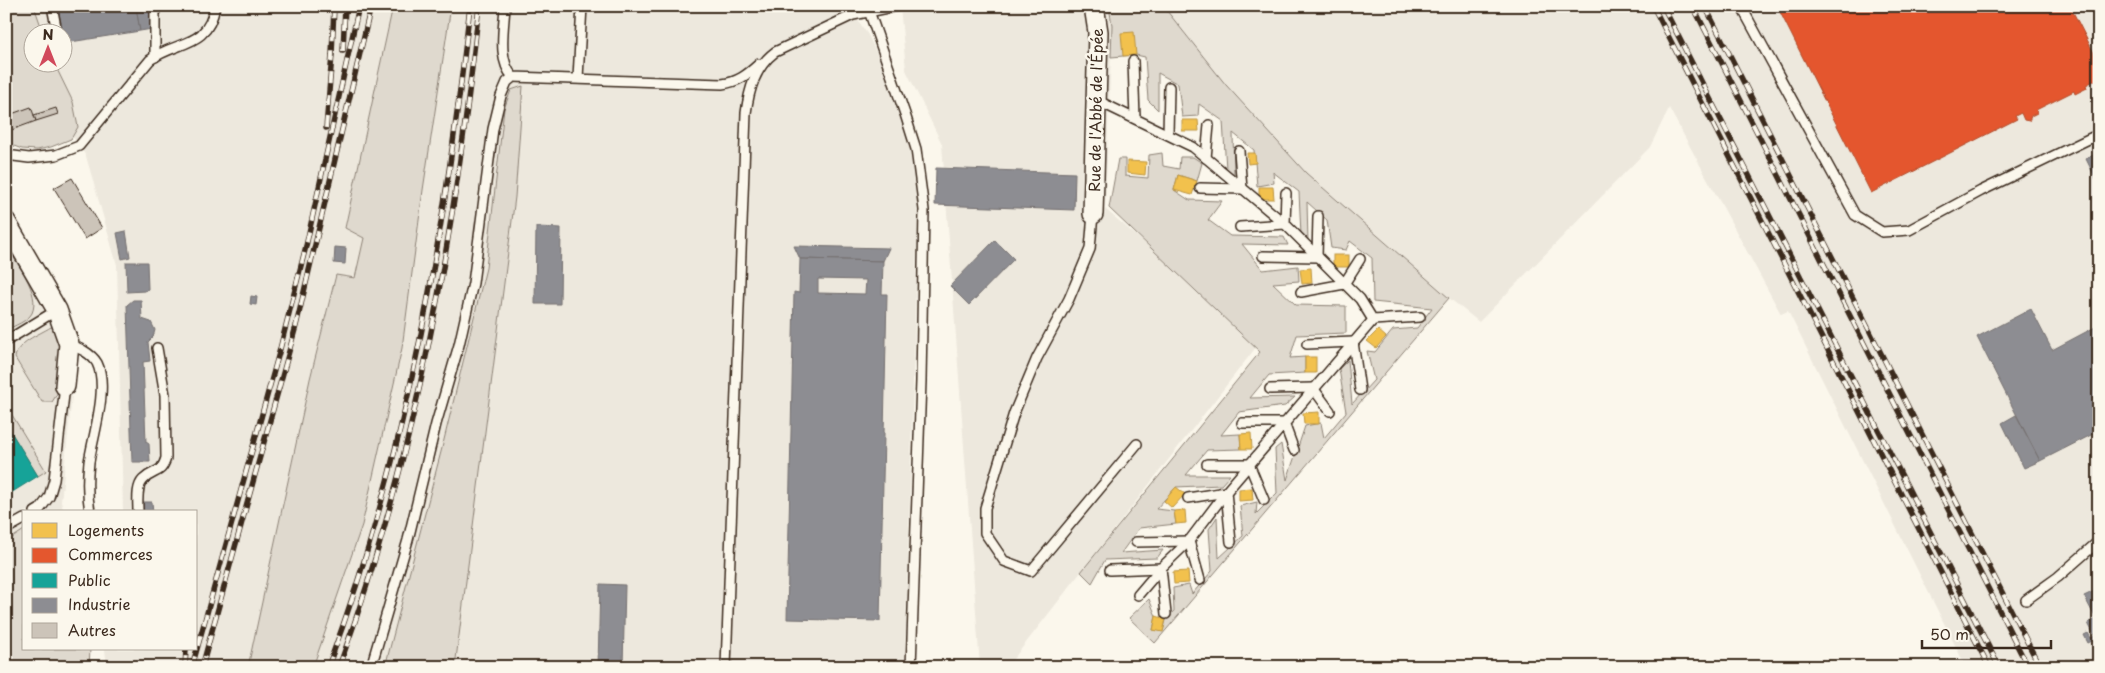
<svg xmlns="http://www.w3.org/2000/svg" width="2105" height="673" viewBox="0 0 2105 673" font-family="'Playpen Sans',sans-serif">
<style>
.built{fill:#ede8dd}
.green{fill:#dfd9ce;stroke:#8d8276}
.homes{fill:#f2c14e;stroke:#bb9440}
.shops{fill:#e4572e;stroke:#b14a29}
.public{fill:#17a398;stroke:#227f73}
.industry{fill:#8d8d92;stroke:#746f6f;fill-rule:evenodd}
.building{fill:#ccc4b9;stroke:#3b2a1e}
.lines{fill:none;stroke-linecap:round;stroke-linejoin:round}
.service-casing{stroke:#3b2a1e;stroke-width:12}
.minor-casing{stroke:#3b2a1e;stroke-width:22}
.service{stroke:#fbf7ec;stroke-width:9}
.minor{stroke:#fbf7ec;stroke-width:19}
.rail-casing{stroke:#3b2a1e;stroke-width:5.5}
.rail{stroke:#fbf7ec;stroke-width:4;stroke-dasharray:11;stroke-linecap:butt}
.labels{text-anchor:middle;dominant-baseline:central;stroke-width:5;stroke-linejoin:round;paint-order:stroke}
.street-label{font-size:15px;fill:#3b2a1e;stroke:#fbf7ec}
</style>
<rect width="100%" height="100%" fill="#fbf7ec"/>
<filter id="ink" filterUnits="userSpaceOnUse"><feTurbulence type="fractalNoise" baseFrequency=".02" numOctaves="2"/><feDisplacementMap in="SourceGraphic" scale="10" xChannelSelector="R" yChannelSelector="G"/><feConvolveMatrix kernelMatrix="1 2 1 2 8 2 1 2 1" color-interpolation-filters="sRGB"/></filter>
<g filter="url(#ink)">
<g class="built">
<path d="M 28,6 L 393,6 L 345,228 L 365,238 L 355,278 L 336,275 L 310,379 L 248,667 L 107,667 L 105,649 L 196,649 L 196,512 L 123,512 L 117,265 L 86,156 L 73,137 L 48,63 L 62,62 L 62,32 L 38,32 Z"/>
<path d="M 451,6 L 848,6 L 868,35 L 885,70 L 909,139 L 918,212 L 905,667 L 455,667 L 515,197 L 522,86 L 504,109 L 486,268 L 442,448 L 385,667 L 313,667 L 362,525 L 402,348 L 423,190 Z"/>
<path d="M 900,6 L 1109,6 L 1112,25 L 1105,209 L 1196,286 L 1257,346 L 1007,667 L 980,667 L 942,144 L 906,70 Z"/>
<path d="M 1163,6 L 2099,6 L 2099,667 L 1966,667 L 1788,311 L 1781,314 L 1669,108 L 1650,147 L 1479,322 L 1449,298 L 1306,173 L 1227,86 Z"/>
<path d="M 6,232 L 57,320 L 73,385 L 61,502 L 64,512 L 24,512 L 24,649 L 90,649 L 89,667 L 6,667 Z"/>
</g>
<g class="green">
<path d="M 6,6 L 34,6 L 43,32 L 32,32 L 32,62 L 54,63 L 73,102 L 78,127 L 71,139 L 51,147 L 37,150 L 22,149 L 6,143 Z"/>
<path d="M 393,6 L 451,6 L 423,190 L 402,348 L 362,525 L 313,667 L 248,667 L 310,379 L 336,275 L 355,278 L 364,238 L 345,228 Z"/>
<path d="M 1109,6 L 1163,6 L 1226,85 L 1306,173 L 1449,298 L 1155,643 L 1129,618 L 1149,599 L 1156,616 L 1153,630 L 1163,631 L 1167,617 L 1174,611 L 1173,588 L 1189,585 L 1192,594 L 1212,571 L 1209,529 L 1217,517 L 1219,558 L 1243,536 L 1240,506 L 1257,502 L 1256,514 L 1277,493 L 1275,449 L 1281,444 L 1287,480 L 1305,426 L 1321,423 L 1324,438 L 1346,412 L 1339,369 L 1348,360 L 1352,404 L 1374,380 L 1367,351 L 1375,352 L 1393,330 L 1417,328 L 1432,308 L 1373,302 L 1372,258 L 1350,241 L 1346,250 L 1331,248 L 1327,220 L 1307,202 L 1308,242 L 1301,235 L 1299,192 L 1273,172 L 1274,183 L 1257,186 L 1254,150 L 1233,133 L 1234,177 L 1226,169 L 1223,121 L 1199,104 L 1198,116 L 1182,117 L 1178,84 L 1158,73 L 1158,110 L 1148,100 L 1145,57 L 1136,55 L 1111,57 L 1112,25 Z"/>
<path d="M 523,86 L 515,197 L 455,667 L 385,667 L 442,448 L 486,268 L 504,109 L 511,90 Z"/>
<path d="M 1162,153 L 1163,166 L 1179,169 L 1180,157 L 1193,157 L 1202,163 L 1197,181 L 1178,175 L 1174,190 L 1189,200 L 1222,201 L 1208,220 L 1230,236 L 1284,237 L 1288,245 L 1242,244 L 1263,270 L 1298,266 L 1299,281 L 1273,283 L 1296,305 L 1346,306 L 1346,333 L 1297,335 L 1290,358 L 1305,357 L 1305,373 L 1269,375 L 1250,398 L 1295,397 L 1285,406 L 1239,412 L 1221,435 L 1240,434 L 1241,449 L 1207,450 L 1186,475 L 1230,475 L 1221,485 L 1176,487 L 1156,509 L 1174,511 L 1176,524 L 1139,528 L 1121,553 L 1163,550 L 1157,558 L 1105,560 L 1092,583 L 1081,572 L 1260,352 L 1109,208 L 1118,159 L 1125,159 L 1125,176 L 1148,178 L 1149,155 Z"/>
<path d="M 6,246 C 16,262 41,293 32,313 C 28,321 14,326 6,330 Z"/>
<path d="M 51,327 L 53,327 L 62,341 L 57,394 L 52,402 L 42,402 L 15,358 C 17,342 38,335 51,327 Z"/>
<path d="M 6,405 L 46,471 L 38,476 L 6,424 Z"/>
<path d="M 24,530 L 24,649 L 90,649 L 89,667 L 6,667 L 6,542 Z"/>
</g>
<g class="homes">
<path d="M 1134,32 L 1136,55 L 1123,56 L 1121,33 Z"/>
<path d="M 1182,120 L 1198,120 L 1199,131 L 1182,131 Z"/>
<path d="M 1247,153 L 1255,153 L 1256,163 L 1248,164 Z"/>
<path d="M 1127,161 L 1146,162 L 1145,175 L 1127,173 Z"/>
<path d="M 1178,175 L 1197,181 L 1192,195 L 1174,190 Z"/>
<path d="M 1259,187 L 1273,187 L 1274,199 L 1259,199 Z"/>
<rect x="1333" y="255" width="16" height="12"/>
<path d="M 1311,268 L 1312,283 L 1302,284 L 1300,269 Z"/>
<path d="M 1378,330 L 1386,337 L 1376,348 L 1367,341 Z"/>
<rect x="1305" y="357" width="11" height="16"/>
<path d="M 1319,412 L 1319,424 L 1304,424 L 1303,413 Z"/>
<path d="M 1251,433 L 1252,449 L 1241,449 L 1240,434 Z"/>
<path d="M 1176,487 L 1185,494 L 1172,508 L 1164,501 Z"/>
<path d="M 1252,488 L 1253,500 L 1239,501 L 1239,489 Z"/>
<path d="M 1185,510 L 1186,523 L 1176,524 L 1174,511 Z"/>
<path d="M 1188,571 L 1189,583 L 1174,584 L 1173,572 Z"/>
<path d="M 1156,616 L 1166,619 L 1163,632 L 1153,630 Z"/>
</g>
<path class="shops" d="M 1777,6 L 2070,6 L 2099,63 L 2099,78 L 2086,85 L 2087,88 L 2075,94 L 2074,91 L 2036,110 L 2037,113 L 2031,116 L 2029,121 L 2024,120 L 2021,113 L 2015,116 L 2017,119 L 1871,193 Z"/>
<path class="public" d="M 6,424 L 38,476 L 6,496 Z"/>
<g class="industry">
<path d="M 58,6 L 136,6 L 140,31 L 64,43 Z"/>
<path d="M 136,6 L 154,6 L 158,28 L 140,31 Z"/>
<path d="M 2095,154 L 2097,158 L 2099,158 L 2099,178 L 2096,179 L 2086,159 Z"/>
<path d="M 936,168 L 1075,173 L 1074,210 L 935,205 Z"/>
<path d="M 536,227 L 561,228 L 560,304 L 535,304 Z"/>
<path d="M 126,231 L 130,257 L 122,259 L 117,233 Z"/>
<path d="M 995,240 L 1014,259 L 969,305 L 950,286 Z"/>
<path d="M 794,246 L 889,248 L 883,261 L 800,259 Z"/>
<path d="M 335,247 L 346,248 L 345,264 L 334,263 Z"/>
<path d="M 800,259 L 883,261 L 882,294 L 887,294 L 880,621 L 787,619 L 794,292 L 799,293 ZM 818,279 L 866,280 L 865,294 L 818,293 Z"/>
<path d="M 126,262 L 147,262 L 148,289 L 145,291 L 127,292 Z"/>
<path d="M 251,296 L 257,297 L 256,305 L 250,304 Z"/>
<path d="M 133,300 L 141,300 L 142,319 L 151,322 L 155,330 L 153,337 L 148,342 L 150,361 L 143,362 L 146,442 L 149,444 L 150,462 L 132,462 L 127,305 Z"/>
<path d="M 2031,309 L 2052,350 L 2099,325 L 2099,431 L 2040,461 L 1977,337 Z"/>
<path d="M 2016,415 L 2040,461 L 2024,468 L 2002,423 Z"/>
<path d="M 142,502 L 152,502 L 153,512 L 142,512 Z"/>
<path d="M 600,584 L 625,585 L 623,667 L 598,667 Z"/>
<path d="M 2099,589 L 2099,645 L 2088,623 L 2096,619 L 2084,596 Z"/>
<path d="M 2088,633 L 2091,638 L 2095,636 L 2096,639 L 2088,643 L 2084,635 Z"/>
</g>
<g class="building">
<path d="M 31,107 L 36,121 L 6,132 L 6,116 Z"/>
<path d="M 56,108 L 58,114 L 36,121 L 34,115 Z"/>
<path d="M 72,178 L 102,228 L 85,239 L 54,188 Z"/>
</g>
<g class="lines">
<g class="service-casing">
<g id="service">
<path d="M 52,6 L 57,32"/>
<path d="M 505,6 C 504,28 497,60 513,77 L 722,84 C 738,82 747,75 759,64"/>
<path d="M 1741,6 L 1855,215 L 1882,232 L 1909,230 L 1981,191 L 2099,134"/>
<path d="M 869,11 L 905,114 L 916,149 L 924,210 L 921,381 L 911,667"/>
<path d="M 155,57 L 155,6"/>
<path d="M 1133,61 L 1135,118"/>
<path d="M 578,78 L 582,6"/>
<path d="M 1096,100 L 1193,147 L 1285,224 L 1360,299 L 1373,320 L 1226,492 L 1189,541 L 1161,568 L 1138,595"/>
<path d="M 1168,134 L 1169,87"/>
<path d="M 6,155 L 29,158 L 56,155 L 79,146 L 150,60 C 176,40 208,49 215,6"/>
<path d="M 1206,158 L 1209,125"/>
<path d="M 1200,188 L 1242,189 L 1239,151"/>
<path d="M 1093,214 L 1090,249 L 1069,299 L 1037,358 L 1014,413 L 985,508 L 985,533 L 1004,561 L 1031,571 L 1137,444"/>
<path d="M 1240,227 L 1285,224 L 1286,193"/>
<path d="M 1263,256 L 1317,257 L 1318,216"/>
<path d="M 1301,292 L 1344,284 L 1360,259"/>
<path d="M 1373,320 L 1420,317"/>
<path d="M 6,341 L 57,310"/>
<path d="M 69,344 C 79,348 91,353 97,363 C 109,387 93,436 89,462 C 87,479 87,495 90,512"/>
<path d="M 1307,344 L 1353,342 L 1360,390"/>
<path d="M 1270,389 L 1313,388 L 1330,411"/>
<path d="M 1242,423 L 1284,423 L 1294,450"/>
<path d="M 1207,464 L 1249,464 L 1264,500"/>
<path d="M 1188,498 L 1226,492 L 1231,542"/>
<path d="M 35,512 L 40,509 L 49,497 L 54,480 L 65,386"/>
<path d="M 138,512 C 138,502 136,487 143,480 C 154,469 161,475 166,458 L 165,395 L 157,348"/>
<path d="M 6,529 L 24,519"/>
<path d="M 1136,542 L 1189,541 L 1200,580"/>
<path d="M 1110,570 L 1161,568 L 1166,614"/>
<path d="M 2026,600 L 2058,577 L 2099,541"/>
<path d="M 371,667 L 408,540 L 436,424 L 459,345 L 473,283 L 493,129 L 501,96 L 507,82 L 513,77"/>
<path d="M 726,667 L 746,113 C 749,90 755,67 775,52 L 853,15 L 898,6"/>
</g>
</g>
<g class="minor-casing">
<g id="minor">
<path d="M 1093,214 L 1098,32 L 1094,6"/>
<path d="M 6,222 L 57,310 L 69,344 L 65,386"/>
</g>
</g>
<use href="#service" class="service"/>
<use href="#minor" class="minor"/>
<g class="rail-casing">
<g id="rail">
<path d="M 1653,6 L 1989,667"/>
<path d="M 1663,6 L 1999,667"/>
<path d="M 1693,6 L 2028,667"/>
<path d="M 1705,6 L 2040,667"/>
<path d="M 343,51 L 345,6"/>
<path d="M 326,128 L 332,55 L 334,6"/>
<path d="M 185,667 L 186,649"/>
<path d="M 192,667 L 280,349 L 306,246 L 359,6"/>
<path d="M 202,667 L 296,326 L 371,6"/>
<path d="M 328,667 C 408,454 445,231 470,6"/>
<path d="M 339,667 C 417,454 455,231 479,6"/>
</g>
</g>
<use href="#rail" class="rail"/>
</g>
</g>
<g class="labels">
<g class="street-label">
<text transform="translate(1095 110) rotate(-89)">Rue de l'Abbé de l'Épée</text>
</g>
</g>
<rect width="2105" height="673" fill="none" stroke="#fbf7ec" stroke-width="25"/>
<rect x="12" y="12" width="2080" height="648" fill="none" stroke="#3b2a1e" stroke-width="2" filter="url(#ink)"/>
<rect x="22" y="510" width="175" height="140" fill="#fbf7ec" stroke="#aea59a"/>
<rect x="32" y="523" width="25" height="15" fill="#f2c14e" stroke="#aea59a"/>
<text x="68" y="536" font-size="15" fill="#3b2a1e">Logements</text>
<rect x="32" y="548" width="25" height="15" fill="#e4572e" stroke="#aea59a"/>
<text x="68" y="560" font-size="15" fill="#3b2a1e">Commerces</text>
<rect x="32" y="573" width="25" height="15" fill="#17a398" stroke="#aea59a"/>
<text x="68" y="586" font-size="15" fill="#3b2a1e">Public</text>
<rect x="32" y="598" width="25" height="15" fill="#8d8d92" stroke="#aea59a"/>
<text x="68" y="610" font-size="15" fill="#3b2a1e">Industrie</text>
<rect x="32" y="623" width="25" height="15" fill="#ccc4b9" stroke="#aea59a"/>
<text x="68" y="636" font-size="15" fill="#3b2a1e">Autres</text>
<g transform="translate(48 48)"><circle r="24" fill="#fbf7ec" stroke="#aea59a"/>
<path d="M0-4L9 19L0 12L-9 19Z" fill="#d1495b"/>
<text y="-8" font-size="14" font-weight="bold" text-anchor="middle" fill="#3b2a1e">N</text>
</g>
<path d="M1922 640v8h129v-8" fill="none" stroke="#3b2a1e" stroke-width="2.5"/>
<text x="1930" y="640" font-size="15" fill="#3b2a1e" stroke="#fbf7ec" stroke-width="4" paint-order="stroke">50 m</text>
</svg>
